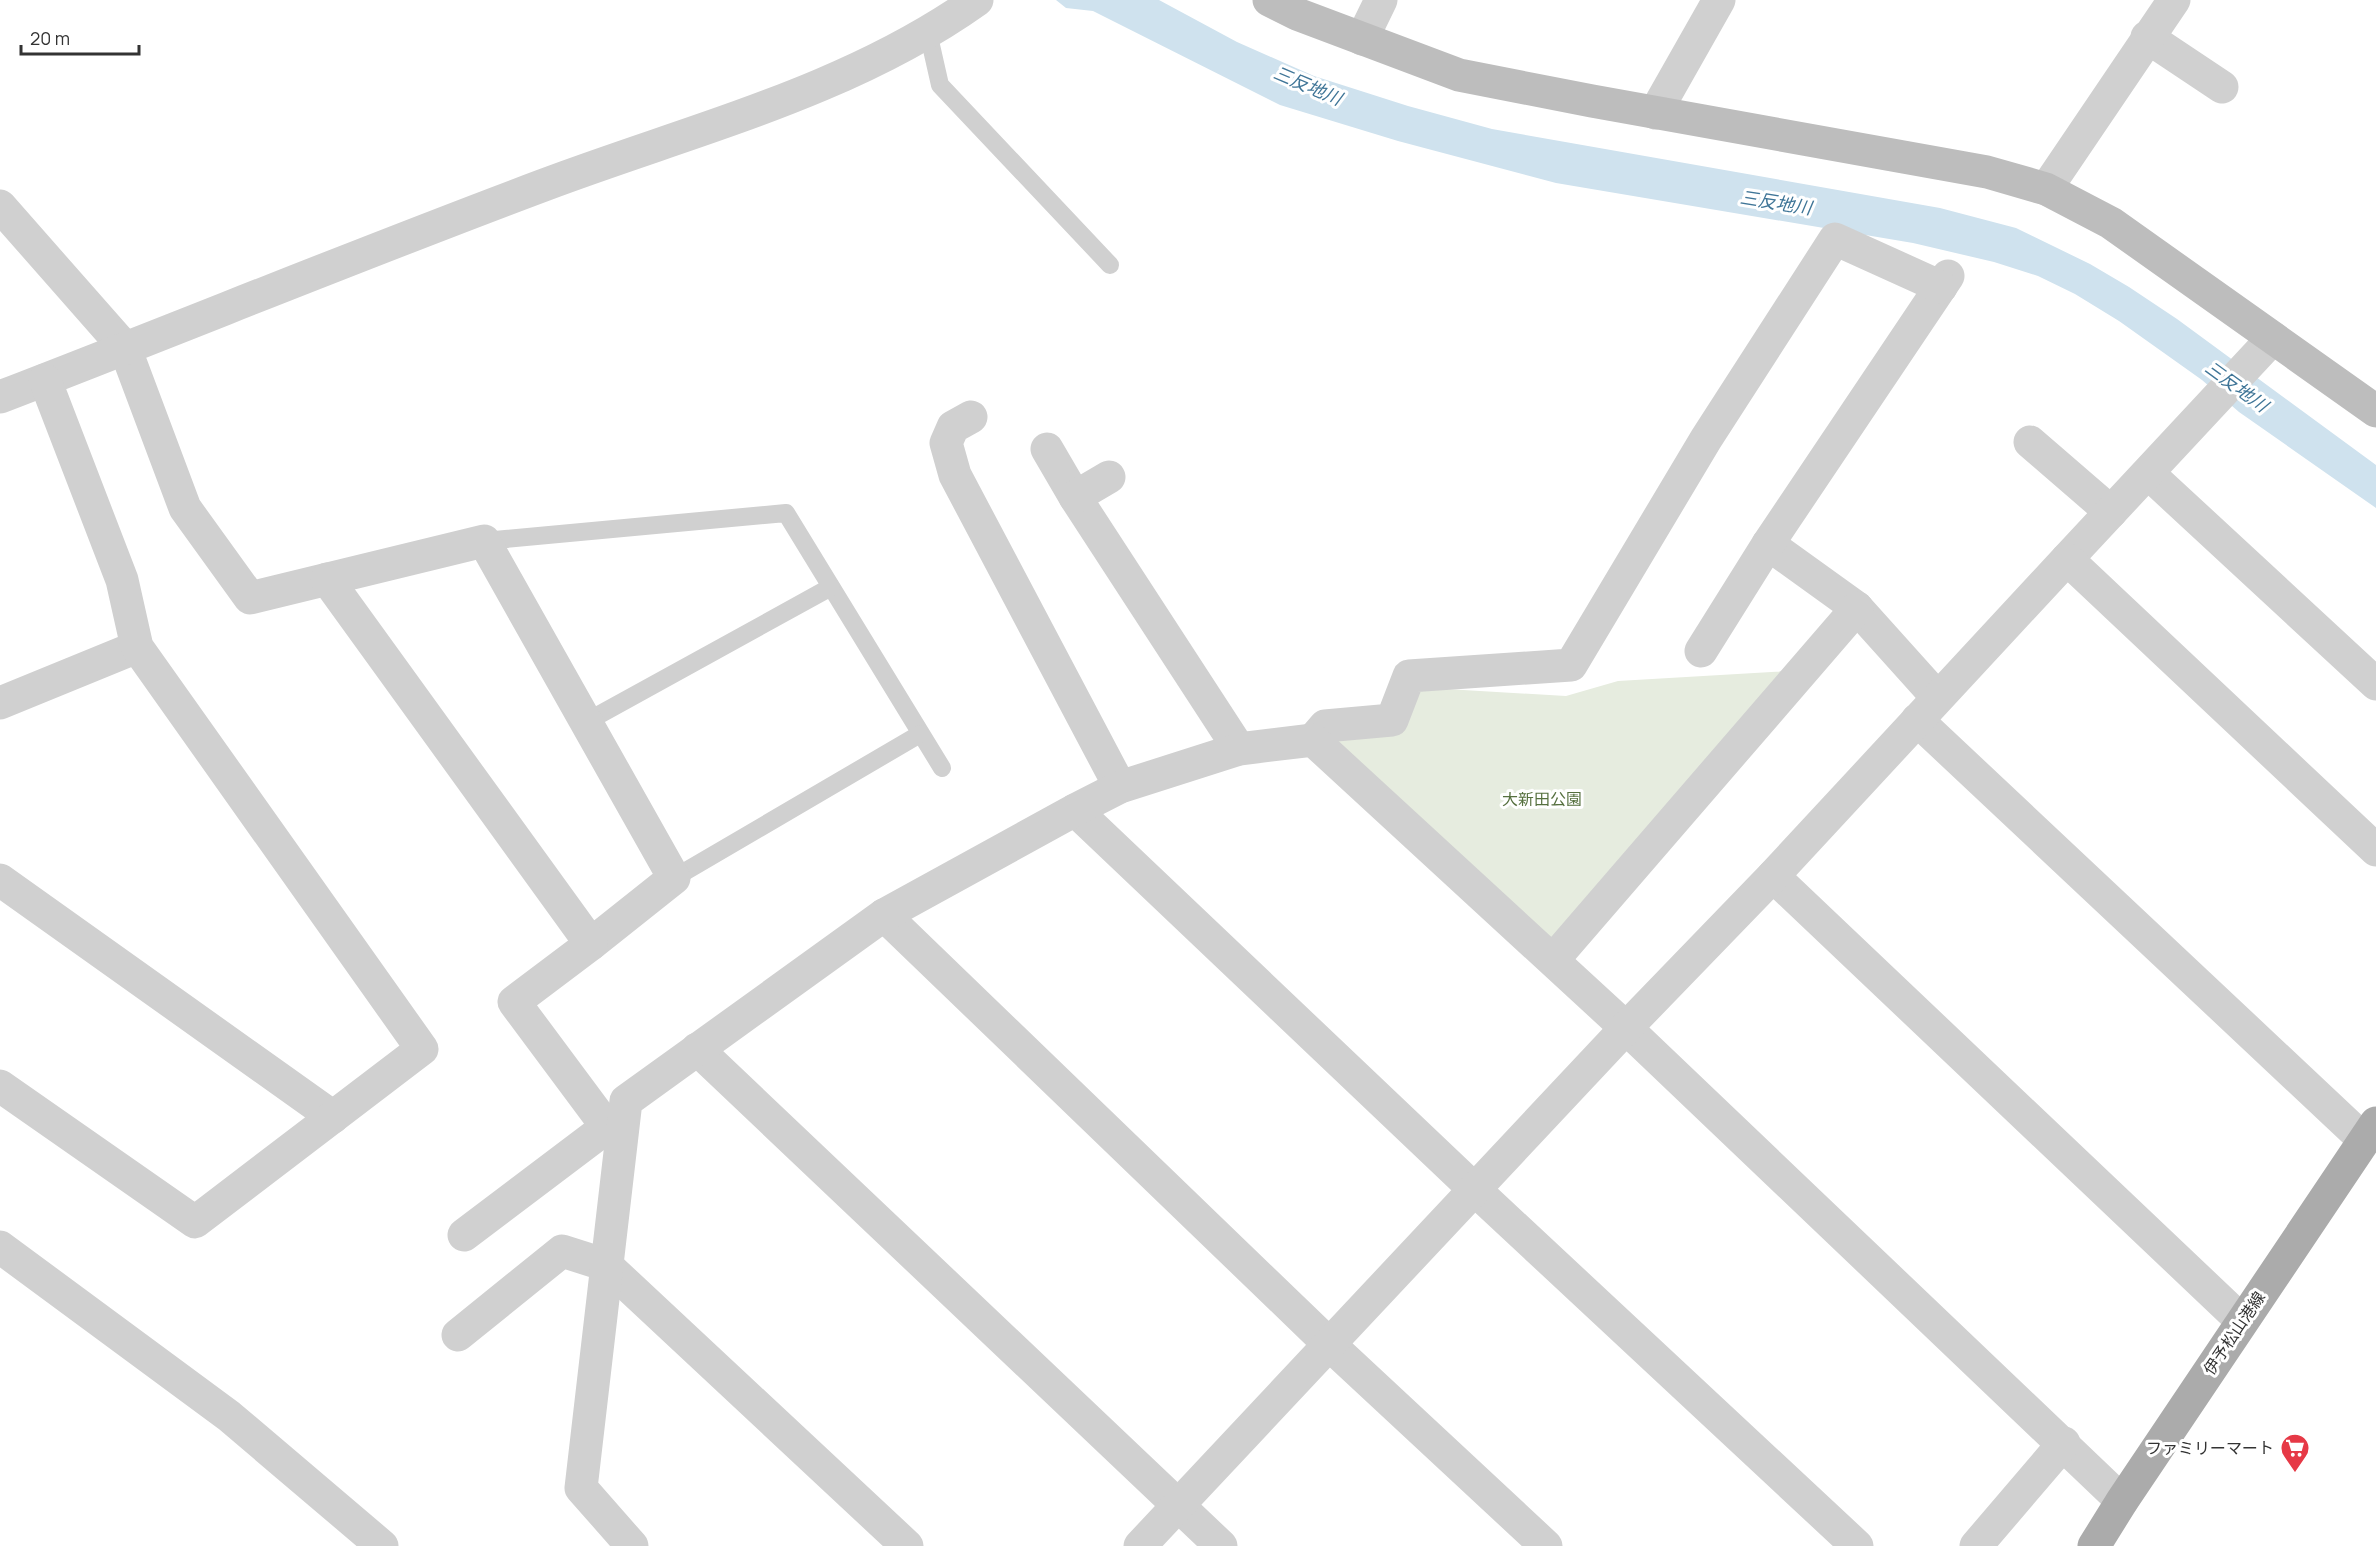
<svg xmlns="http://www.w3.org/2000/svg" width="2376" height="1546" viewBox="0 0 2376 1546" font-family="Manrope,'Noto Sans JP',sans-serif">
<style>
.green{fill:#e6ecdf}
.water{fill:#cfe2ee}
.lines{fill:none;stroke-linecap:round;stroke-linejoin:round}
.lane{stroke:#d0d0d0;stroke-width:18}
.street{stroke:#d0d0d0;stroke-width:33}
.secondary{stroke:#bdbdbd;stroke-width:33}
.primary{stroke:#ababab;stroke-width:33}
.labels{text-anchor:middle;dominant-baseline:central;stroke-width:6;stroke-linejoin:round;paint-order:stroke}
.park-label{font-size:16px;fill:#56703f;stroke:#fff}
.street-label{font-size:16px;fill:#333;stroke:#fff}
.poi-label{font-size:16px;fill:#333;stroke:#fff;text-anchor:end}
.water-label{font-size:18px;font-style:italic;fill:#3f7597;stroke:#fff}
</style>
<rect width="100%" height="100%" fill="#fff"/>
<path class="green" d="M 1804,670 L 1549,945 L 1344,757 L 1337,738 L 1413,687 L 1566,696 L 1618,681 Z"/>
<path class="water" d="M 1056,0 L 1159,0 L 1237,42 L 1314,76 L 1408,106 L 1492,129 L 1940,208 L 2016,228 L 2090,264 L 2129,287 L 2177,319 L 2376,465 L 2376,508 L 2239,412 L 2202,380 L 2119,321 L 2075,294 L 2038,276 L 1994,262 L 1913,243 L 1556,183 L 1398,141 L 1280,105 L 1093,11 L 1066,8 Z"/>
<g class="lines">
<g class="lane">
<path d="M 928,32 L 940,85 L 1110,265"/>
<path d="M 484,541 L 786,513 L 942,768"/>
<path d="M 586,722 L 831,587"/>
<path d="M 674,878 L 920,734"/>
</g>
<g class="street">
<path d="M 2147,37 L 2222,87"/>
<path d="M 1362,39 L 1381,0"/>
<path d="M 1655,113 L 1719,0"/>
<path d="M 2046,189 L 2174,0"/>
<path d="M 0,206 L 125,348 L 185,508 L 250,598 L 484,541 L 674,878 L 591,944"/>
<path d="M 0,397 C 182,327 362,253 544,185 C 690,130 848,92 977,0"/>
<path d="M 971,417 L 953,427 L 946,443 L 955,475 L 1120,787"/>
<path d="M 2030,442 L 2111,512"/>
<path d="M 1047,449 L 1075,497 L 1239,749"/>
<path d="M 2148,473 L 2376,684"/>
<path d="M 1075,497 L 1109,477"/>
<path d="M 1768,544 L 1857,608 L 1937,697"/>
<path d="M 2067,559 L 2273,338"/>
<path d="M 327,579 L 591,944 L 514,1002 L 607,1127 L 464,1235"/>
<path d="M 1701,651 L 1768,544 L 1948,276"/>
<path d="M 0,703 L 137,647"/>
<path d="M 1917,720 L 2363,1139"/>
<path d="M 1313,740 L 1325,726 L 1392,720 L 1409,676 L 1571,665 L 1706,439 L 1835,239 L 1941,287"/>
<path d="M 1075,810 L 1474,1189 L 1857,1546"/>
<path d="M 1773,876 L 2242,1321"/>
<path d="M 0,880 L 333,1117"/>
<path d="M 884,915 L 1330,1345 L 1546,1546"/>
<path d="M 1553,960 L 1857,608"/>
<path d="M 697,1049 L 1221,1546"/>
<path d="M 0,1086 L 195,1222 L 422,1049 L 137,647 L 122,580 L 45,380"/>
<path d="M 0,1247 L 229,1416 L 382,1546"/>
<path d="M 458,1335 L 562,1251 L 606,1265 L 907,1546"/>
<path d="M 632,1546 L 581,1488 L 626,1101 L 884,915 L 1075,810 L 1120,787 L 1239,749 L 1313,740 L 1626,1028 L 2122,1501"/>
<path d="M 1140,1546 L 1626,1028 L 1773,876 L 2067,559 L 2376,850"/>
<path d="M 1976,1546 L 2064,1443"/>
</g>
<path class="secondary" d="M 1269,0 L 1297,14 L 1459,75 L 1592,101 L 1987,172 L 2046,189 L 2111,223 L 2376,411"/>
<path class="primary" d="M 2094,1546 L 2122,1501 L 2376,1123"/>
</g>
<defs>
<g id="supermarket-pin" transform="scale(1.5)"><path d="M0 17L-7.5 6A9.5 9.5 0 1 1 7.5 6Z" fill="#e63946" stroke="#fff"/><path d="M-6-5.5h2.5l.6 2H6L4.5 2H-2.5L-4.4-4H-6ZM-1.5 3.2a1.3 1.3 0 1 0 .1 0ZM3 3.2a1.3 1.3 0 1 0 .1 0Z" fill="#fff"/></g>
</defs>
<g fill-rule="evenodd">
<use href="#supermarket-pin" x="2295" y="1448"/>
</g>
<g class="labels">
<g class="park-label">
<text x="1542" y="799">大新田公園</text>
</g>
<g class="street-label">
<text transform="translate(2234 1333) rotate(-56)">伊予松山港線</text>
</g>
<g class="poi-label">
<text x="2274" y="1448">ファミリーマート</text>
</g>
<g class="water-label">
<text transform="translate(1308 85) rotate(23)">三反地川</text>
<text transform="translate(1776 202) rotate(9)">三反地川</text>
<text transform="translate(2237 386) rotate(36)">三反地川</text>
</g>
</g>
<path d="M21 45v9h118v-9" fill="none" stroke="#333333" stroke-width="3"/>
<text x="30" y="45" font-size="18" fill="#333333" stroke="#ffffff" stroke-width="4.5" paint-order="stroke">20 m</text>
</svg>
